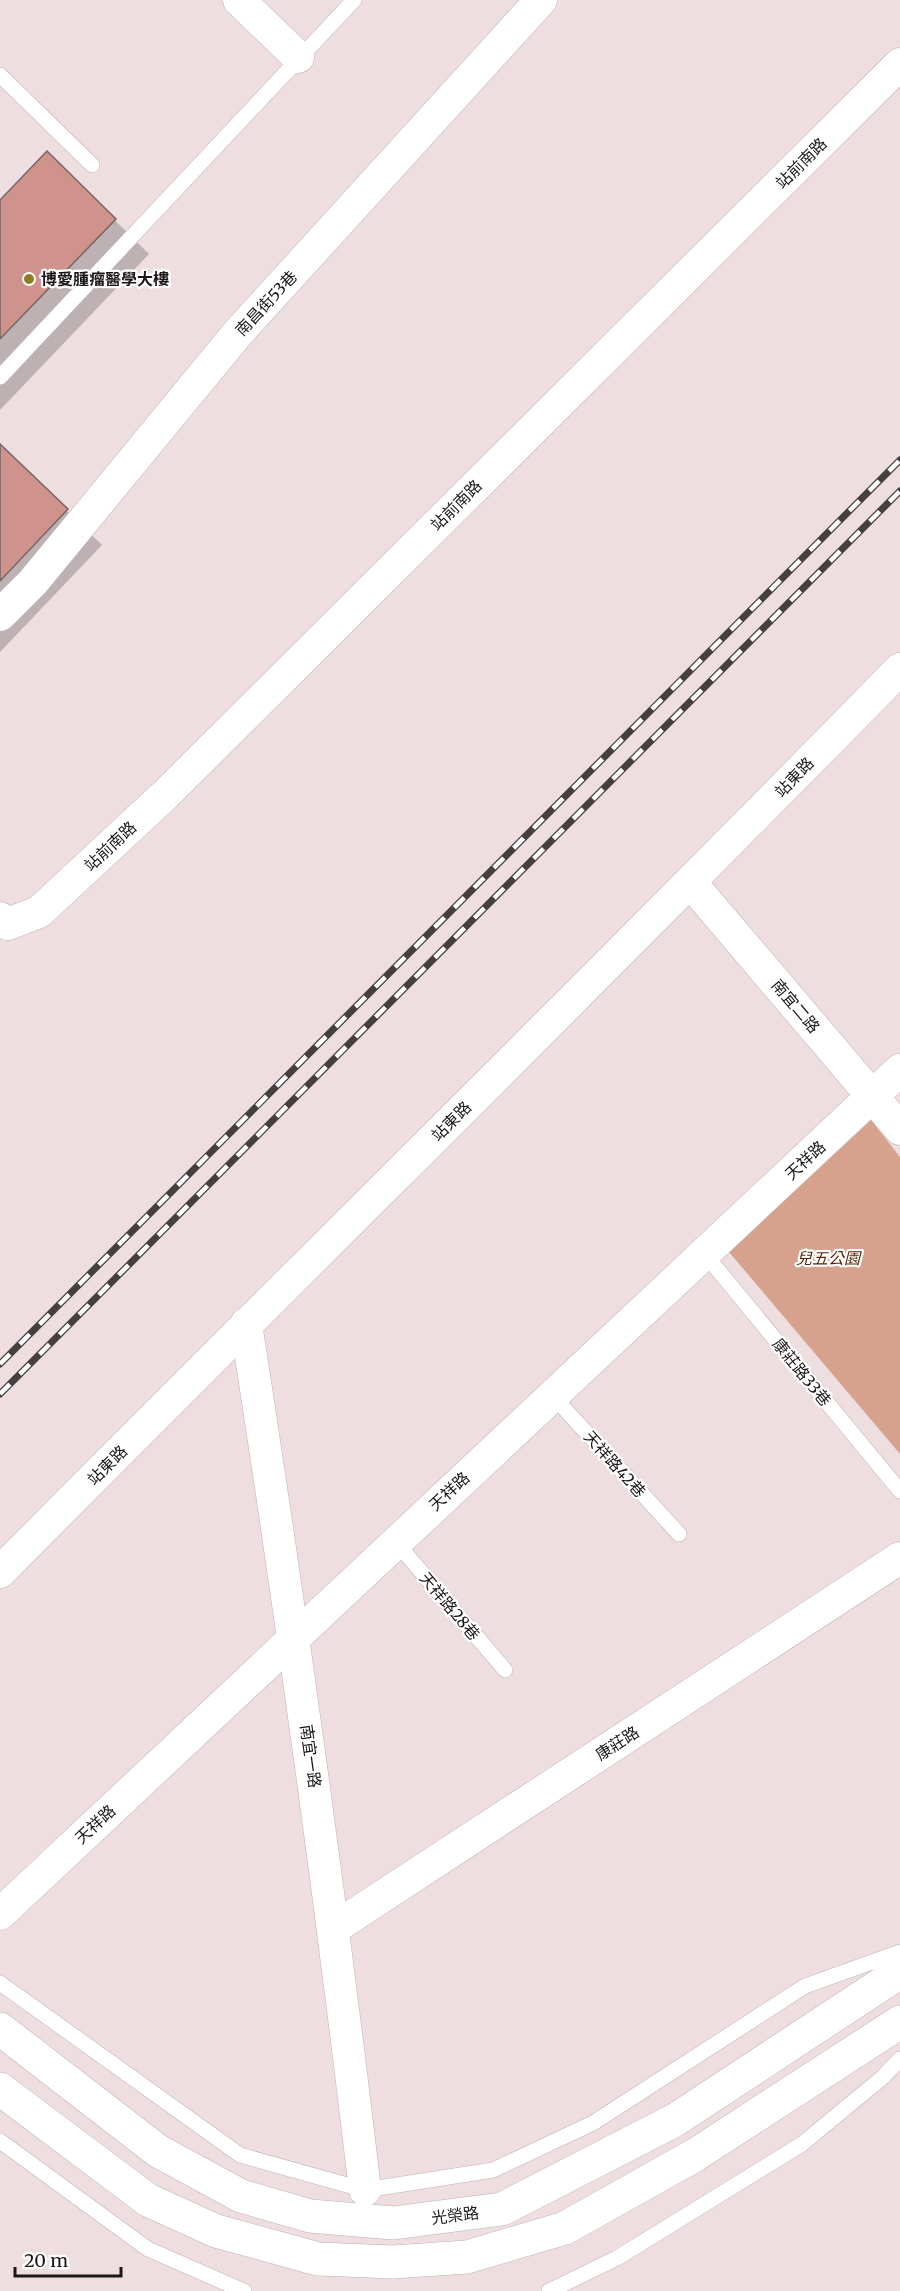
<svg xmlns="http://www.w3.org/2000/svg" width="900" height="2291" viewBox="0 0 900 2291" font-family="Merriweather,'Noto Sans TC',serif">
<style>
.green{fill:#d7a28d}
.shadow{fill:#0003}
.building{fill:#d0928c;stroke:#746665;stroke-width:1.5}
.lines{fill:none;stroke-linecap:round;stroke-linejoin:round}
.service-casing{stroke:#c0b1b3;stroke-width:16}
.minor-casing{stroke:#c0b1b3;stroke-width:33}
.tertiary-casing{stroke:#c0b1b3;stroke-width:34}
.service{stroke:#fff;stroke-width:15}
.minor{stroke:#fff;stroke-width:32}
.tertiary{stroke:#fff;stroke-width:33}
.rail-casing{stroke:#463f40;stroke-width:7}
.rail{stroke:#fff;stroke-width:4.5;stroke-dasharray:14;stroke-linecap:butt}
.poi-dot{fill:#8f7d23;stroke:#fff;stroke-width:2}
.labels{text-anchor:middle;dominant-baseline:central;stroke-width:4.5;stroke-linejoin:round;paint-order:stroke}
.street-label{font-size:16px;fill:#1c1717;stroke:#fff}
.poi-label{font-size:16px;font-weight:bold;fill:#1c1717;stroke:#fff;text-anchor:start}
.park-label{font-size:16px;font-style:italic;fill:#59250c;stroke:#fff}
</style>
<rect width="100%" height="100%" fill="#eedee0"/>
<path class="green" d="M 871,1120 L 900,1157 L 900,1454 L 729,1252 Z"/>
<g class="shadow">
<path d="M 47,153 L 149,254 L 0,410 L 0,202 Z"/>
<path d="M 0,446 L 102,545 L 0,652 Z"/>
</g>
<g class="building">
<path d="M 47,151 L 116,219 L 0,339 L 0,200 Z"/>
<path d="M 0,444 L 68,509 L 0,581 Z"/>
</g>
<g class="lines">
<g class="service-casing">
<g id="service">
<path d="M 0,75 L 92,165"/>
<path d="M 0,377 L 354,0"/>
<path d="M 704,1253 L 900,1491"/>
<path d="M 552,1395 L 679,1534"/>
<path d="M 395,1541 L 505,1670"/>
<path d="M 0,1983 L 240,2155 L 365,2190 L 493,2170 L 593,2123 L 805,1986 L 900,1952"/>
<path d="M 0,2141 L 148,2249 L 244,2291"/>
<path d="M 549,2291 L 617,2258 L 802,2144 L 883,2077 L 900,2059"/>
</g>
</g>
<g class="minor-casing">
<g id="minor">
<path d="M 239,0 L 298,57"/>
<path d="M 0,615 L 33,582 L 237,334 L 541,0"/>
<path d="M 691,883 L 900,1129"/>
<path d="M 0,918 L 8,924 L 39,912 L 166,794 L 900,64"/>
<path d="M 246,1324 C 291,1612 331,1900 365,2190"/>
<path d="M 0,1572 C 299,1270 603,973 900,669"/>
<path d="M 0,1914 L 900,1070"/>
<path d="M 334,1928 L 900,1558"/>
</g>
</g>
<g class="tertiary-casing">
<g id="tertiary">
<path d="M 0,2029 L 158,2151 L 241,2196 L 310,2216 L 393,2223 L 502,2209 L 675,2120 L 900,1972"/>
<path d="M 0,2089 L 148,2200 L 216,2231 L 318,2259 L 393,2262 L 467,2257 L 565,2228 L 695,2155 L 900,2022"/>
</g>
</g>
<use href="#service" class="service"/>
<use href="#minor" class="minor"/>
<use href="#tertiary" class="tertiary"/>
<g class="rail-casing">
<g id="rail">
<path d="M 0,1364 L 900,460"/>
<path d="M 0,1394 L 900,491"/>
</g>
</g>
<use href="#rail" class="rail"/>
</g>
<circle class="poi-dot" cx="29" cy="279" r="6"/>
<g class="labels">
<g class="street-label">
<text transform="translate(801 163) rotate(-45)">站前南路</text>
<text transform="translate(266 303) rotate(-47)">南昌街53巷</text>
<text transform="translate(456 505) rotate(-45)">站前南路</text>
<text transform="translate(794 777) rotate(-46)">站東路</text>
<text transform="translate(110 846) rotate(-43)">站前南路</text>
<text transform="translate(796 1006) rotate(50)">南宜二路</text>
<text transform="translate(451 1121) rotate(-45)">站東路</text>
<text transform="translate(805 1160) rotate(-43)">天祥路</text>
<text transform="translate(802 1372) rotate(51)">康莊路33巷</text>
<text transform="translate(615 1464) rotate(48)">天祥路42巷</text>
<text transform="translate(107 1465) rotate(-45)">站東路</text>
<text transform="translate(449 1491) rotate(-43)">天祥路</text>
<text transform="translate(450 1606) rotate(50)">天祥路28巷</text>
<text transform="translate(617 1743) rotate(-33)">康莊路</text>
<text transform="translate(311 1756) rotate(82)">南宜一路</text>
<text transform="translate(95 1824) rotate(-43)">天祥路</text>
<text transform="translate(455 2215) rotate(-7)">光榮路</text>
</g>
<g class="poi-label">
<text x="41" y="279">博愛腫瘤醫學大樓</text>
</g>
<g class="park-label">
<text x="828" y="1258">兒五公園</text>
</g>
</g>
<path d="M15 2267v9h106v-9" fill="none" stroke="#1c1717" stroke-width="3"/>
<text x="24" y="2267" font-size="18" fill="#1c1717" stroke="#ffffff" stroke-width="4.5" paint-order="stroke">20 m</text>
</svg>
